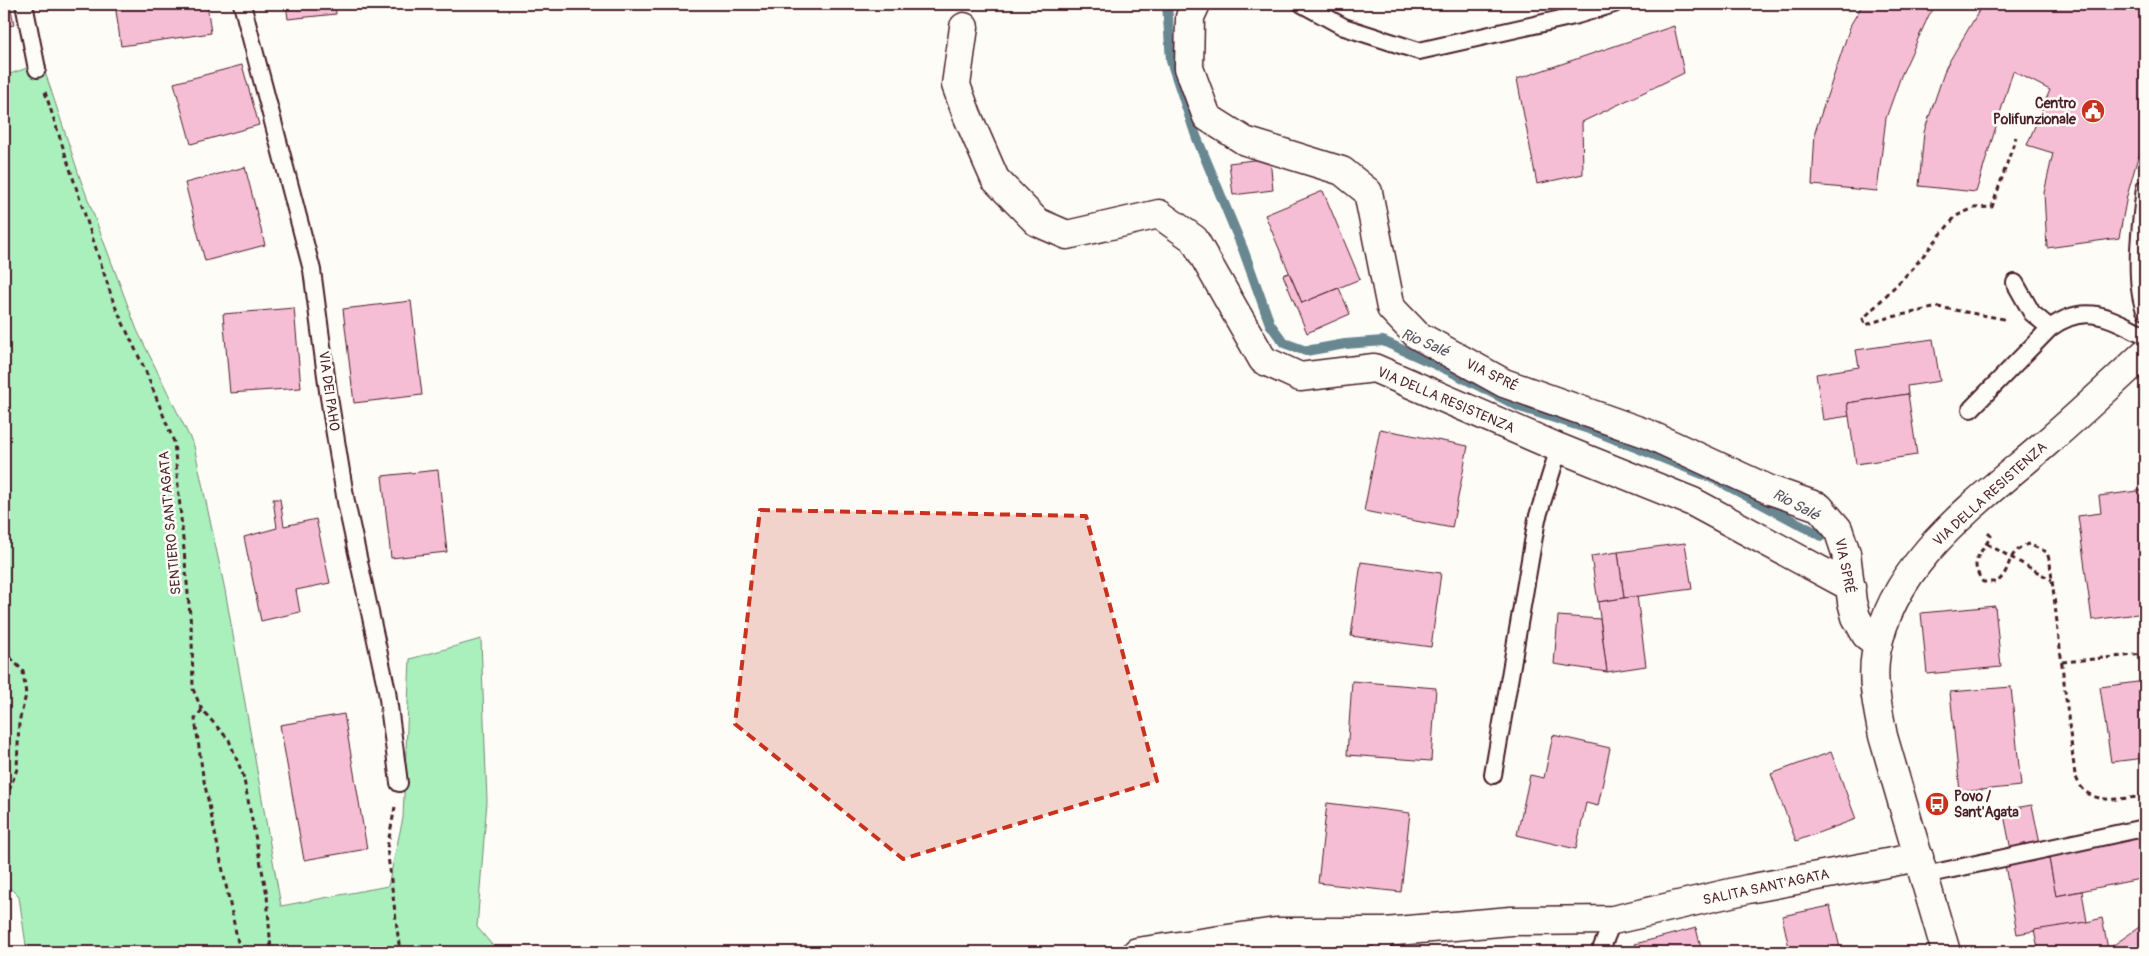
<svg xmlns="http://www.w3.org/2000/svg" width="2149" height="956" viewBox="0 0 2149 956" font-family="Pangolin,sans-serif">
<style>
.green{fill:#a9f0bd;stroke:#7a8874}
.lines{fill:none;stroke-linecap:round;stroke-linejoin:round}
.stream{stroke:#678791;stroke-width:10}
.building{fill:#f6bed4;stroke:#4a1f2b}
.service-casing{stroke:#4a1f2b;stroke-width:20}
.minor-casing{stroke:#4a1f2b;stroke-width:31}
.tertiary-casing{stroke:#4a1f2b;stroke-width:31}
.path{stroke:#4a1f2b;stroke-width:3;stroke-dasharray:5 4;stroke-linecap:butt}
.service{stroke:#fdfcf7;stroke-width:16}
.minor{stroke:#fdfcf7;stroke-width:28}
.tertiary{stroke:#fdfcf7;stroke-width:28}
.marked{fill:#c8321e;fill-opacity:0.2;stroke:#c8321e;stroke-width:4;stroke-dasharray:10 6;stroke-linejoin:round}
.labels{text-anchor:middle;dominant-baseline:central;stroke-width:5;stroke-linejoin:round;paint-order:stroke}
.poi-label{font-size:14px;font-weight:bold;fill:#4a1f2b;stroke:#fdfcf7;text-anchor:end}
.street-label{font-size:14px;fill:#4a1f2b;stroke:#fdfcf7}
.water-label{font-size:15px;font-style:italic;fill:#59535e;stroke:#fdfcf7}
</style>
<rect width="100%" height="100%" fill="#fdfcf7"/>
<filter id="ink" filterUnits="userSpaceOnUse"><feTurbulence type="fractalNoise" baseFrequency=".02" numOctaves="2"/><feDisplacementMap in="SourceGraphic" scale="10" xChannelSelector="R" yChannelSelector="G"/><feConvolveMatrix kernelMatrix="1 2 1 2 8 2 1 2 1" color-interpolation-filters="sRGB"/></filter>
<g filter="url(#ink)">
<path class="green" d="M 42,63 L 81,181 L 137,330 L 194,446 L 225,590 L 281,906 L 388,886 L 403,818 L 410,659 L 481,639 L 487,801 L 477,927 L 498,952 L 27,952 L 19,897 L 4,882 L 4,76 Z"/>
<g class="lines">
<path class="stream" d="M 1167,4 L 1171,61 L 1196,136 L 1243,249 L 1270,324 L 1284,343 L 1306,351 L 1345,344 L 1383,341 L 1452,372 L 1520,407 L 1595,431 L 1715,479 L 1822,536"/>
</g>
<g class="building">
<path d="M 4,4 L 10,4 L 14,25 L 4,27 Z"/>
<path d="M 115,4 L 207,4 L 211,33 L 121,46 Z"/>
<path d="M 286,4 L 335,4 L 336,14 L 288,19 Z"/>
<path d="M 1863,4 L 1938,4 L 1929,15 L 1901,76 L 1886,118 L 1877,191 L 1812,185 L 1815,132 L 1851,24 Z"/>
<path d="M 1983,4 L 2145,4 L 2145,156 L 2138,157 L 2127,196 L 2119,238 L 2047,248 L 2044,193 L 2053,153 L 2027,145 L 2050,90 L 2013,71 L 1976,192 L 1919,186 L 1924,132 L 1946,67 Z"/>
<path d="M 1674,26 L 1684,73 L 1582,122 L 1583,174 L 1537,184 L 1517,79 Z"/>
<path d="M 242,65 L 259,125 L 191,144 L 174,83 Z"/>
<path d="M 1270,158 L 1273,190 L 1233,195 L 1229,163 Z"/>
<path d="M 245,167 L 265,245 L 205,261 L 185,183 Z"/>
<path d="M 1323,191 L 1360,279 L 1302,303 L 1265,215 Z"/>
<path d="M 1289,273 L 1302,303 L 1339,288 L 1350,314 L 1307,333 L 1283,275 Z"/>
<path d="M 411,301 L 422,395 L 354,403 L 343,309 Z"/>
<path d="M 294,308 L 301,388 L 230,393 L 223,314 Z"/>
<path d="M 1933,339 L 1940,381 L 1907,386 L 1908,394 L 1847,403 L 1849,416 L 1823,420 L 1816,374 L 1859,367 L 1856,350 Z"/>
<path d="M 1908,394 L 1917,455 L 1856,464 L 1847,403 Z"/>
<path d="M 1380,429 L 1468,446 L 1452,528 L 1364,511 Z"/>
<path d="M 438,470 L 447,552 L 391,558 L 382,476 Z"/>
<path d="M 2145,490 L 2145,613 L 2092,620 L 2078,516 L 2101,513 L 2099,496 Z"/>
<path d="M 273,499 L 280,499 L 284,526 L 316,519 L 330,583 L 296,590 L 300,612 L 261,621 L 244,537 L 277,528 Z"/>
<path d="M 1685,543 L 1692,589 L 1624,598 L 1618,552 Z"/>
<path d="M 1618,552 L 1624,598 L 1598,602 L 1591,556 Z"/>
<path d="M 1361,562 L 1441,573 L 1431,647 L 1351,636 Z"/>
<path d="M 1637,596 L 1646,666 L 1607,672 L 1598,602 Z"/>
<path d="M 1995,606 L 2001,667 L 1927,674 L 1921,613 Z"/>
<path d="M 1558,616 L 1600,619 L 1607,672 L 1554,664 Z"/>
<path d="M 1352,681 L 1436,688 L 1431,761 L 1347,755 Z"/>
<path d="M 2145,681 L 2145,758 L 2111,762 L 2100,687 Z"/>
<path d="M 2011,687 L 2021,786 L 1960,792 L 1950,692 Z"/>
<path d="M 344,714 L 367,849 L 304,860 L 280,725 Z"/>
<path d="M 1553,735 L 1610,748 L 1598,806 L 1586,803 L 1576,849 L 1517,835 L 1530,775 L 1544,778 Z"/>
<path d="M 1831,752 L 1856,819 L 1796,841 L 1771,774 Z"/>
<path d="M 1327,803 L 1410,813 L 1401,892 L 1318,883 Z"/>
<path d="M 2032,805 L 2040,844 L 2011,850 L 2003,810 Z"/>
<path d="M 2145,834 L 2145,878 L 2056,896 L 2048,854 Z"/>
<path d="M 2048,854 L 2056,896 L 2082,891 L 2087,922 L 2017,934 L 2004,859 Z"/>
<path d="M 1830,906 L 1841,952 L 1790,952 L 1782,916 Z"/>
<path d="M 2102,918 L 2108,949 L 2091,952 L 2039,952 L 2034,930 L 2087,922 Z"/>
<path d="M 2145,923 L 2145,952 L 2091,952 L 2108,949 Z"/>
<path d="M 1696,928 L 1702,952 L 1637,952 L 1635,944 Z"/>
</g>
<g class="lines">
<g class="service-casing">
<g id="service">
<path d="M 24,4 L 37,69"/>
<path d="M 242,4 L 312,270 L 328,391 L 346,502 L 387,691 L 399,783"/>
<path d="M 1302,4 L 1344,27 L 1419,51 L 1574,16 L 1614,4"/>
<path d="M 2145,188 C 2141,221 2133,280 2145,310"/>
<path d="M 2015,283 L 2032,313 L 2050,328"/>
<path d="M 1971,409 L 2050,328 C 2086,301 2111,319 2145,335"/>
<path d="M 1493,775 L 1537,519 L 1559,448"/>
<path d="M 1925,875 L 2139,829 L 2145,830"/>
<path d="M 1381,952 L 1385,932"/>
<path d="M 1600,952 L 1613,920"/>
</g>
</g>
<g class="minor-casing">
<g id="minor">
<path d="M 1196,4 L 1190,17 L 1189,68 L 1207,117 L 1245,141 L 1342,171 L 1368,192 L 1391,308 L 1417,335 L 1504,383 L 1648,434 L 1770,490 L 1819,507 L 1838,529 L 1846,553 L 1852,602 L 1856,617 L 1866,635 L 1878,644"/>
<path d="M 964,27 L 956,85 L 967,115 L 995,179 L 1037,222 L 1067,235 L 1159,214 L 1194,239 L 1263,360 L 1300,377 L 1374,368 L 1559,448 L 1693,502 L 1851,587"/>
<path d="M 1137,952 L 1276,932 L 1385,932 L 1511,921 L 1613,920 L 1748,889 L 1919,857"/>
</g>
</g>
<g class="tertiary-casing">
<path id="tertiary" d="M 1946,952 L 1883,736 C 1878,709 1871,681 1876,653 C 1892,561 1978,502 2044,445 C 2079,415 2112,384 2145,353"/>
</g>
<g class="path">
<path d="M 4,82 L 12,78"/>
<path d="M 45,92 L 114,304 L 146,372 L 174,442 L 192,637 L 193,689 L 202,710 L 229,740 L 243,775 L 267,895 L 271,952"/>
<path d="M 2004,319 L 1938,307 L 1883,319 L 1866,325 L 1863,319 L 1913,268 L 1956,216 L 1974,208 L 1992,207 L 2016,137"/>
<path d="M 1988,533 L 1991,536 C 1980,556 1968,560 1983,582 L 1997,582 C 2014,568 2003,555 2028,544 L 2047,552 L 2050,563 L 2075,775 C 2077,779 2079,785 2083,789 C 2097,805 2126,798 2145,796"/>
<path d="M 1987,544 L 2052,580"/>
<path d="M 4,651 L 23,671 L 26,695 L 19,722 L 17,769 L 4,804"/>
<path d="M 2062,662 L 2145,654"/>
<path d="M 202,710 L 195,719 L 203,776 L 240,952"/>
<path d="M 395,807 L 387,848 L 400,952"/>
</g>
<use href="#service" class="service"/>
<use href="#minor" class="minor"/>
<use href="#tertiary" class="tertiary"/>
</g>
</g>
<path class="marked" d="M 760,510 L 1086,516 L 1157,781 L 903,859 L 735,724 Z"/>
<defs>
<g id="civic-disc" transform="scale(1.25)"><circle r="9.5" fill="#c8321e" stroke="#fdfcf7"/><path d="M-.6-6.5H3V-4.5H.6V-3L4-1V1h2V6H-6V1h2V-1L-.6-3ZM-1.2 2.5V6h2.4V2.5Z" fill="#fff"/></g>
<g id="bus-disc" transform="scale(1.25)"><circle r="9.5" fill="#c8321e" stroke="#fdfcf7"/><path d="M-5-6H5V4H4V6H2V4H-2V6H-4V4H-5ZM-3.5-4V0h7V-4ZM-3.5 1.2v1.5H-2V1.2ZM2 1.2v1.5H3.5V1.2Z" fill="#fff"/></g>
</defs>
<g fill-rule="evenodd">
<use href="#civic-disc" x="2093" y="111"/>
<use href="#bus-disc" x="1937" y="804"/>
</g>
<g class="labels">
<g class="poi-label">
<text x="2076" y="103">Centro<tspan x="2076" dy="16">Polifunzionale</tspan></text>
<text x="1954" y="796" text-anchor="start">Povo /<tspan x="1954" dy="16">Sant'Agata</tspan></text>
</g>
<g class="street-label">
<text transform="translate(1492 375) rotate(26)">VIA SPRÉ</text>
<text transform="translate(329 391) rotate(82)">VIA DEI PAHO</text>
<text transform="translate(1446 400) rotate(23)">VIA DELLA RESISTENZA</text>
<text transform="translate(1990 494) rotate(-42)">VIA DELLA RESISTENZA</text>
<text transform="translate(170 523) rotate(-95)">SENTIERO SANT'AGATA</text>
<text transform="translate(1845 566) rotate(79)">VIA SPRÉ</text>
<text transform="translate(1766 887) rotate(-12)">SALITA SANT'AGATA</text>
</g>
<g class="water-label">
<text transform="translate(1425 343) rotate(23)">Rio Salé</text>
<text transform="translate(1796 505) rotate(28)">Rio Salé</text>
</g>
</g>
<rect width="2149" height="956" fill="none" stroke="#fdfcf7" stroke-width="20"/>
<rect x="10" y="10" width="2129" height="936" fill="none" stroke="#4a1f2b" stroke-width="2" filter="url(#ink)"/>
</svg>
